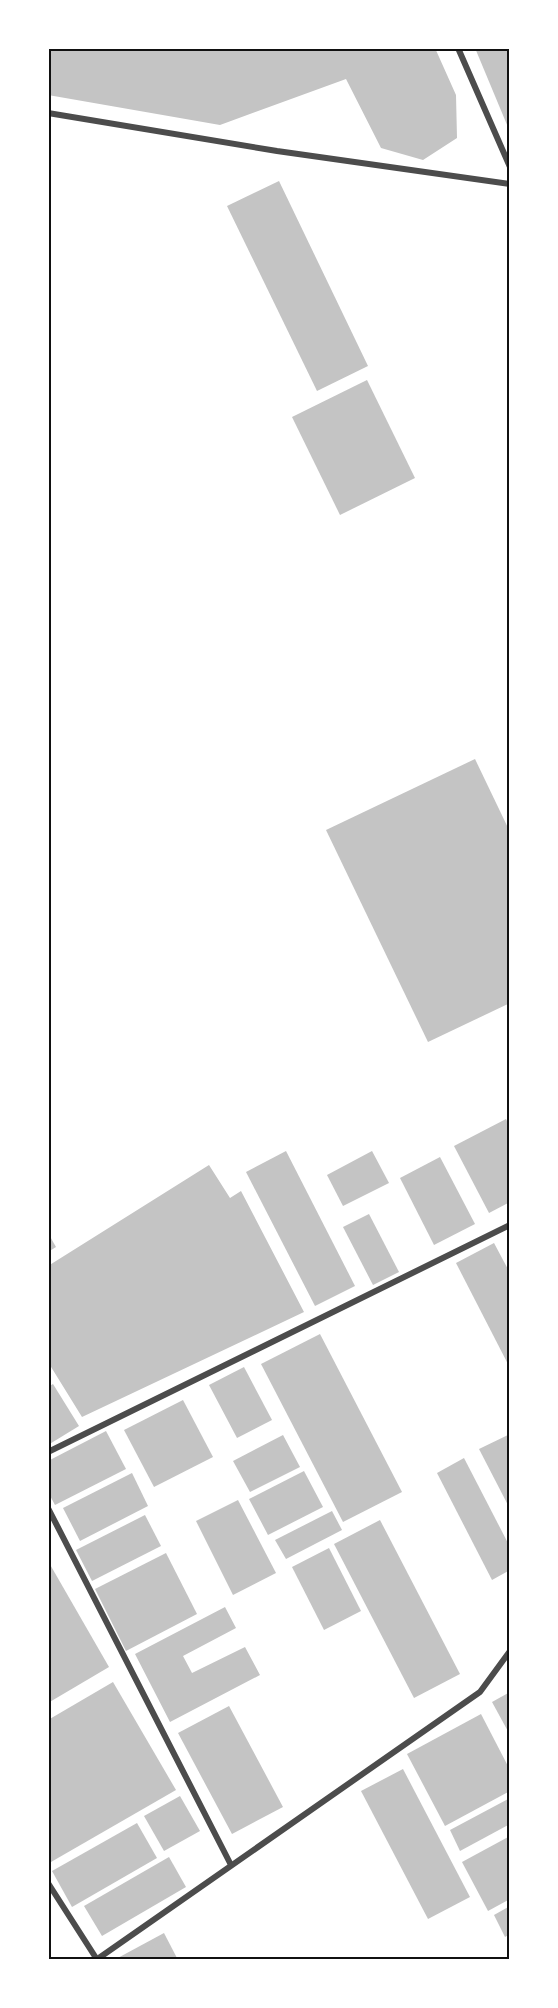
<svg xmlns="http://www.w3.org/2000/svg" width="558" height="2008" viewBox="0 0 558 2008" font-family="Manrope,sans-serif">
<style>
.building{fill:#c4c4c4}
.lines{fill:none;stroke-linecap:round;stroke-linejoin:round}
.minor{stroke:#4c4c4c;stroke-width:6}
.neatline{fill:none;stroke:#111;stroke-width:2}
</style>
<rect width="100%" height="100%" fill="#fff"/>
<g class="building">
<path d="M 48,48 L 435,48 L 456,95 L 457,138 L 423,160 L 381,148 L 346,79 L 220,125 L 48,95 Z"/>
<path d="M 475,48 L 510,48 L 510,132 Z"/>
<path d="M 279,181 L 368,366 L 317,391 L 227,206 Z"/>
<path d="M 367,380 L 415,478 L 340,515 L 292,417 Z"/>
<path d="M 475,759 L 510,832 L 510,1003 L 428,1042 L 326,830 Z"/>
<path d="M 506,1119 L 510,1127 L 510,1202 L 489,1213 L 454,1146 Z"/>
<path d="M 286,1151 L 355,1286 L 315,1306 L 246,1172 Z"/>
<path d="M 372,1151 L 389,1183 L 343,1206 L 327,1175 Z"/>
<path d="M 440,1157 L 475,1224 L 434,1245 L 400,1178 Z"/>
<path d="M 209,1165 L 230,1198 L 241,1191 L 304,1312 L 82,1417 L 48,1362 L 48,1266 Z"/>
<path d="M 369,1214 L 399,1272 L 373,1285 L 343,1227 Z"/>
<path d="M 48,1233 L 56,1247 L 48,1252 Z"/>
<path d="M 494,1243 L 510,1273 L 510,1368 L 456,1263 Z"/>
<path d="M 320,1334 L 402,1492 L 343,1522 L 261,1364 Z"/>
<path d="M 244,1367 L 272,1420 L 237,1438 L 209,1385 Z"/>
<path d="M 53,1384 L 79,1426 L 48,1445 L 48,1387 Z"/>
<path d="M 183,1400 L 213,1457 L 154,1487 L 124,1430 Z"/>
<path d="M 106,1431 L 126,1469 L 55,1505 L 48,1492 L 48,1461 Z"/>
<path d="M 510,1434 L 510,1509 L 479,1449 Z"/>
<path d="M 283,1435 L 300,1467 L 250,1492 L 233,1461 Z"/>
<path d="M 464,1458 L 510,1547 L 510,1570 L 492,1580 L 437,1473 Z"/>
<path d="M 304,1471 L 323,1507 L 268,1535 L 249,1499 Z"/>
<path d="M 132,1473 L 148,1506 L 80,1541 L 63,1508 Z"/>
<path d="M 238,1500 L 276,1573 L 233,1595 L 196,1521 Z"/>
<path d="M 332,1511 L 342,1530 L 286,1559 L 275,1540 Z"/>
<path d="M 145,1515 L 161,1546 L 92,1581 L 76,1550 Z"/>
<path d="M 380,1520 L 460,1674 L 414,1698 L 334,1544 Z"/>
<path d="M 329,1548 L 361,1611 L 324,1630 L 292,1567 Z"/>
<path d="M 166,1553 L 197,1614 L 126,1651 L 95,1589 Z"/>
<path d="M 48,1561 L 109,1667 L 48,1703 Z"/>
<path d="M 225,1607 L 236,1628 L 183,1656 L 192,1673 L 245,1647 L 260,1675 L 170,1722 L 135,1654 Z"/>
<path d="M 113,1682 L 176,1790 L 51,1862 L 48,1857 L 48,1720 Z"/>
<path d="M 510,1692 L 510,1735 L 492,1702 Z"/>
<path d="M 229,1706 L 283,1807 L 232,1834 L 178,1733 Z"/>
<path d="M 481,1714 L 510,1770 L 510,1791 L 445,1826 L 407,1754 Z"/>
<path d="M 403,1769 L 470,1897 L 428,1919 L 361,1791 Z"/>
<path d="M 180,1796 L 200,1831 L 164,1851 L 144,1816 Z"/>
<path d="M 510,1798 L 510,1824 L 460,1851 L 450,1830 Z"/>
<path d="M 137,1823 L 157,1858 L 72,1907 L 52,1871 Z"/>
<path d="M 510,1836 L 510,1899 L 488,1911 L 462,1862 Z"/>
<path d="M 169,1857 L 186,1887 L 102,1936 L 84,1906 Z"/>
<path d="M 510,1906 L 510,1934 L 505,1937 L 494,1915 Z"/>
<path d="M 164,1933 L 178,1960 L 114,1960 Z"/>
</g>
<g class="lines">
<g class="minor">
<path d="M 458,48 L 510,167"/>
<path d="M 48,113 L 277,151 L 510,184"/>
<path d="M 48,1452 L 510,1225"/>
<path d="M 48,1508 L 231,1865"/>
<path d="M 48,1883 L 96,1958"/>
<path d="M 96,1960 L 480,1692 L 510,1651"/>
</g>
</g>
<rect width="558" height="2008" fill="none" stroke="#ffffff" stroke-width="99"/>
<rect x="50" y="50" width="458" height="1908" class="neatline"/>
</svg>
